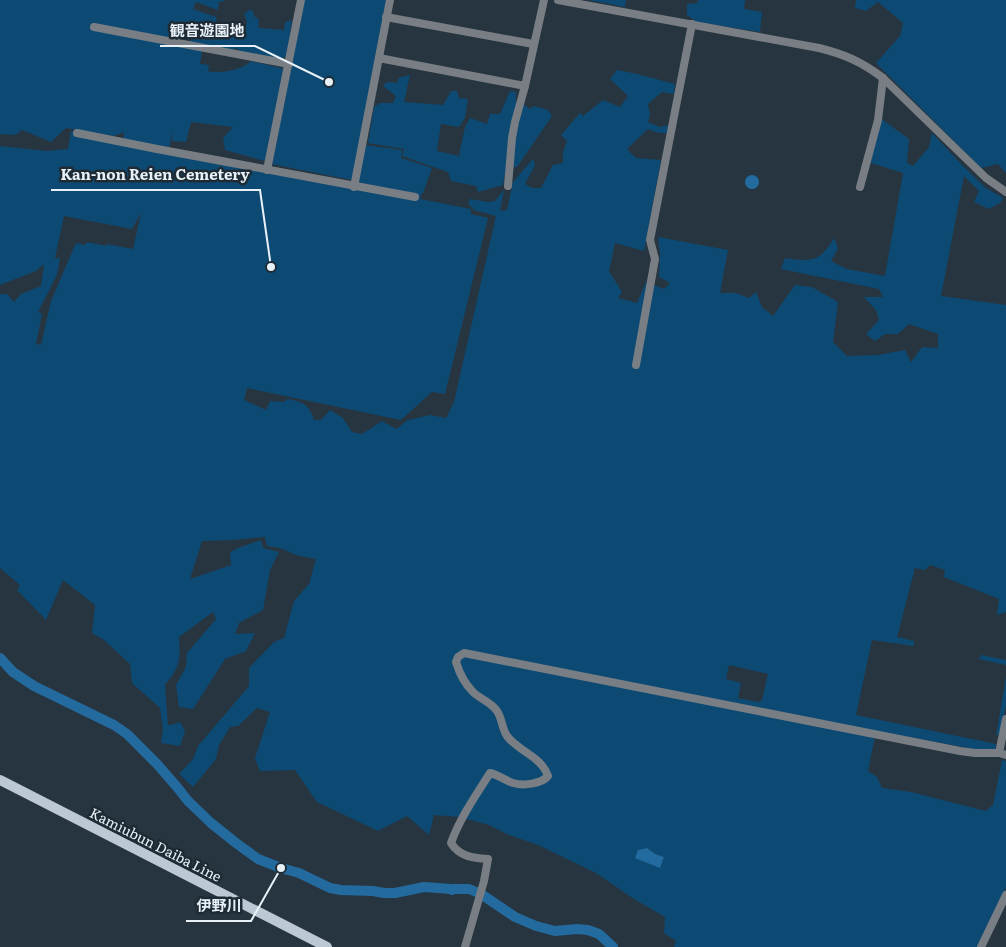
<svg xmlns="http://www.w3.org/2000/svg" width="1006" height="947" viewBox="0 0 1006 947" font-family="Literata,'Noto Sans JP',serif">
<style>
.green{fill:#0d4a73;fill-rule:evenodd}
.water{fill:#236a9e}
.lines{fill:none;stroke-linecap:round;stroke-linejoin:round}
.river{stroke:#236a9e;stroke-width:10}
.minor{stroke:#787e84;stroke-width:8}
.major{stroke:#bcc9d5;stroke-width:10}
.labels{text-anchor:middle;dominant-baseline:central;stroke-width:5;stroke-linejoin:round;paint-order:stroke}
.street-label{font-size:14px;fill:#e8f1f8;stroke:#1e2b35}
.leader{fill:none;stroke:#e8f1f8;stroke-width:2}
.callout-dot{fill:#e8f1f8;stroke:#1e2b35;stroke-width:2}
.callout-label{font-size:15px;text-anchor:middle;font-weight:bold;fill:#e8f1f8;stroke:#1e2b35;stroke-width:5;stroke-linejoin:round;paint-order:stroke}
</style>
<rect width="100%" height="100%" fill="#273540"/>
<g class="green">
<path d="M 0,0 L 224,0 L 224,1 L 219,2 L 218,10 L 196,2 L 193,9 L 216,17 L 217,22 L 213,27 L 201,22 L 199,27 L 195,26 L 182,39 L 171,39 L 202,50 L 200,64 L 209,65 L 208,71 C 220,74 243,70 251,61 L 284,69 L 265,161 L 225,150 L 223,138 L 233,127 L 191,122 L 186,142 L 172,141 L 173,131 L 169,148 L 357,184 L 365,145 L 402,150 L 401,158 L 432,168 L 423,193 L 421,194 L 420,199 L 471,209 L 471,214 L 488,218 L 445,394 L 432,392 L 401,420 L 247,388 L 244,400 L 266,410 L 270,401 L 284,402 L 287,399 C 302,401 310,405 314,420 L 321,420 L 330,410 L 343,418 L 352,432 L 362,434 L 382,421 L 396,429 L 408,420 L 430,415 L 446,418 L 454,402 L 496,216 L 474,210 L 468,203 L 470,199 L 488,202 L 495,201 L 504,190 L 500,211 L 507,210 L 513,182 L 533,159 L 535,165 L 525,184 L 532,188 L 541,188 L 553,165 L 563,163 L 563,152 L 567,141 L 561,135 L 580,113 L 583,116 L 603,100 L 620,107 L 628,96 L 610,79 L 617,70 L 633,73 L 675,84 L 674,94 L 662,92 L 648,104 L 650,115 L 648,122 L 660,127 L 669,125 L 669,133 L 659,133 L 648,129 L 627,149 L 636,158 L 661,160 L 644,251 L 615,243 L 609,271 L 622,292 L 618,298 L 637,303 L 646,282 L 664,289 L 670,283 L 659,277 L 660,253 L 658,237 L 728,250 L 720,293 L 736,293 L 749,298 L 756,292 L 762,307 L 773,316 L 795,285 L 812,287 L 838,302 L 833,342 L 847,356 L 878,355 L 905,350 L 911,362 L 922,347 L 938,348 L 938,334 L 909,324 L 898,334 L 885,334 L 875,341 L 866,334 L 879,320 L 876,310 L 864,297 L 883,297 L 879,289 L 781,269 L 785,258 C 797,260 815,263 824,252 C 828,248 831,243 834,238 L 838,248 L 831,261 L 847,269 L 885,276 L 903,173 L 871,163 L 875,124 L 883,120 L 909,139 L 907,163 L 913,166 L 929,147 L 932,133 L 962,165 L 986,188 L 1003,198 L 1000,203 L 989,209 L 974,202 L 979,191 L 964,176 L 941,296 L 1006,305 L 1006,612 L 997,615 L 999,599 L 944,577 L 945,570 L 930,565 L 925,570 L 915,568 L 897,637 L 914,641 L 914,646 L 872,640 L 856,715 L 996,744 L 995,750 L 974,749 L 876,731 L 868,771 L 877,777 L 882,788 L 911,792 L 986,811 L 993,805 L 1002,760 L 1006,761 L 1006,887 L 977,947 L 674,947 L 676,941 L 664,933 L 665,917 L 634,899 L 596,873 L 538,845 L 509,835 L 489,825 L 460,817 L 434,815 L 429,835 L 407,816 L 378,831 L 317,802 L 295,770 L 260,771 L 255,758 L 270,712 L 257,708 L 238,726 L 230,727 L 219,745 L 216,759 L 193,787 L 179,774 L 193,759 L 198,746 L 249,686 L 249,668 L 274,642 L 284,638 L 294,601 L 309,584 L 316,559 L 296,555 L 280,548 L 267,546 L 265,537 L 233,540 L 202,541 L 190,579 L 231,565 L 230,552 L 238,548 L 261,540 L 263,548 L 279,552 L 270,570 L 263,610 L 239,623 L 235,634 L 255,633 L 246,651 L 225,659 L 193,709 L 179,707 L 176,685 L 186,667 L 187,653 L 216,619 L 213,612 L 179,637 C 180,661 181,666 165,685 L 168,725 L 175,724 L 180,722 L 185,731 L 180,746 L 161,743 L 163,729 L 160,708 L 132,683 L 130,664 L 104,640 L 92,633 L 95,605 L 63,580 L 46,620 L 17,590 L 20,585 L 0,568 L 0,294 L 7,294 L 14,302 L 21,294 L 41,286 L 44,264 L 36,271 L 0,285 L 0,146 L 47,151 L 68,149 L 71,131 L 123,139 L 124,132 L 114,136 L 66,128 L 51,142 L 22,130 L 15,135 L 0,134 ZM 141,213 L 133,249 L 107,244 L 106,246 L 87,242 L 85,245 L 76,243 L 51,301 L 41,345 L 36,344 L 42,314 L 38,312 L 57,275 L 60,258 L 55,258 L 64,216 L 132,229 ZM 729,665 L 768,674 L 762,700 L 759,702 L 738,698 L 741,683 L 726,679 Z"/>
<path d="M 304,0 L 387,0 L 352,180 L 272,164 Z"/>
<path d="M 589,0 L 626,0 L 625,7 Z"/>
<path d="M 698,0 L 745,0 L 744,9 L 762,12 L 760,32 L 697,22 L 687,15 L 687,4 L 697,3 Z"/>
<path d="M 856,0 L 1006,0 L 1006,173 L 998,164 L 981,168 L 876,63 L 900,36 L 903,23 L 878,2 L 866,11 L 855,8 Z"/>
<path d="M 251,9 L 255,17 L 258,18 L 259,28 L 284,30 L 285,22 L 292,20 L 287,54 L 282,59 L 240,53 L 239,50 L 235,48 L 233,50 L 189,43 L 195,32 L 209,40 L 217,36 L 218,26 L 223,21 L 235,25 L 241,24 L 239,33 L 244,32 L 247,22 L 244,14 Z"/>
<path d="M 410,75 L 404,102 L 443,105 L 451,91 L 457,91 L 459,98 L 468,99 L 465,118 L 459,127 L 441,124 L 437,151 L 459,156 L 465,127 L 470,118 L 487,124 L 490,114 L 500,114 L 510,91 L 516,92 L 516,104 L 523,104 L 530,109 L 534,106 L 548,110 L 552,116 L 517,167 L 512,167 L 509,152 L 503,185 L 478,192 L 476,186 L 451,181 L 448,172 L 402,156 L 404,149 L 368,143 L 374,107 L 380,103 L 393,103 L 396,96 L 383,86 L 387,82 L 397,83 L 399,78 Z"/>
<path d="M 981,655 L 1006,660 L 1006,665 L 979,659 Z"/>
<path d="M 1006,677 L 1006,706 L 1000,733 L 996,736 Z"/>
</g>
<g class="water">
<circle cx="752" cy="182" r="7"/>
<path d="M 647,848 L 655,854 L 664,857 L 660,868 L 635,858 L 638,850 Z"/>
</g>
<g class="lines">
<path class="river" d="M 0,658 L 13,672 L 34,686 L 114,725 L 127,734 L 157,764 L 177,787 L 188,801 L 211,823 L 236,843 L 258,859 L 281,868 L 299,873 L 330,888 L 341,890 L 373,891 L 384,893 L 395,893 L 424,887 L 451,889 L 452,890 L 454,889 L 469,889 L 481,894 L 515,917 L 536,926 L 555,931 L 577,929 L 588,930 L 599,934 L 613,947"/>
<g class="minor">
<path d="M 558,0 L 819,48 C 844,54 862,62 883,78 L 986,178 L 1006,192"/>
<path d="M 386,17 L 533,44"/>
<path d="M 94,27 L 289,64"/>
<path d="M 379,58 L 525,86"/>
<path d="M 77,133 L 157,149 L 415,197"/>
<path d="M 267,170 L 301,0"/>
<path d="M 508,186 L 512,138 L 515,122 L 525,86 L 544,0"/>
<path d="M 354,187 L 390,0"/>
<path d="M 860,187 L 878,120 L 883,78"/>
<path d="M 636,365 L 655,259 L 650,240 L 692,24"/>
<path d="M 999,753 L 1006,719"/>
<path d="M 465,947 L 484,881 L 488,859 C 473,858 460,857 451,843 C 460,818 476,795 490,773 C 498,775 505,780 513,783 C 524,786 541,784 548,776 C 541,756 519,752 507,736 C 502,729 502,718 497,711 C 491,702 480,699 473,692 C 465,684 459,672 456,662 L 458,657 L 464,653 L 960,751 L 975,753 L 999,753 L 1006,755"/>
<path d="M 981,947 L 1006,895"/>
</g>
<path class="major" d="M 0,780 L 327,947"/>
</g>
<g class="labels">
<g class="street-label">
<text transform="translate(156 844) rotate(27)">Kamiubun Daiba Line</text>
</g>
</g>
<path class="leader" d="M329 82L255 46H160M271 267L260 190H51M281 868L251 921H186"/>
<g class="callout-dot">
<circle cx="329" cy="82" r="5"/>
<circle cx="271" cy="267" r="5"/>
<circle cx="281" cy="868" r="5"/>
</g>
<g class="callout-label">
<text x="207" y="36">観音遊園地</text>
<text x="155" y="180">Kan-non Reien Cemetery</text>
<text x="219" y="911">伊野川</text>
</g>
</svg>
